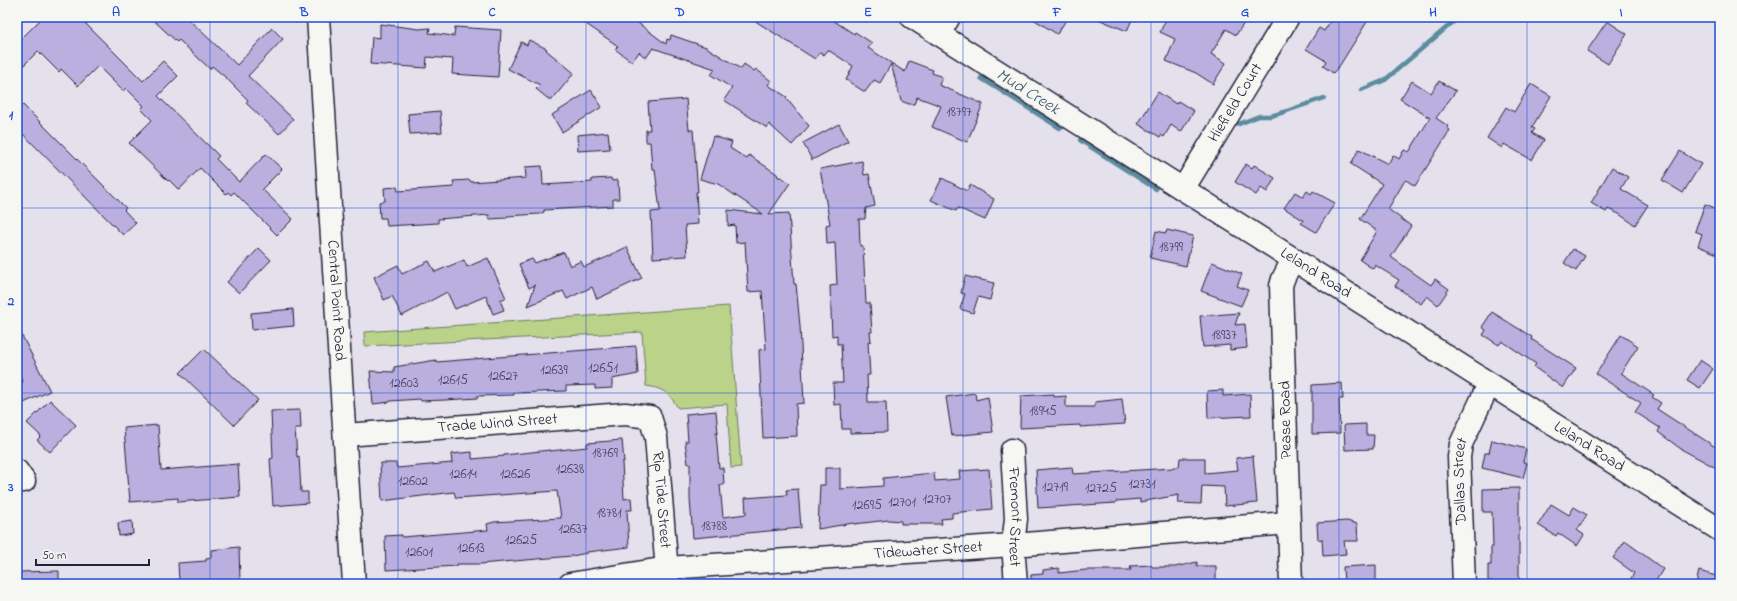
<svg xmlns="http://www.w3.org/2000/svg" width="1737" height="601" viewBox="0 0 1737 601" font-family="'Indie Flower',sans-serif">
<style>
.green{fill:#bad389;stroke:#6e7a62}
.lines{fill:none;stroke-linecap:round;stroke-linejoin:round}
.stream{stroke:#5c8c9d;stroke-width:4.5}
.building{fill:#bbafe0;stroke:#22223b}
.minor-casing{stroke:#22223b;stroke-width:25}
.major-casing{stroke:#22223b;stroke-width:25}
.minor{stroke:#f6f6f2;stroke-width:22}
.major{stroke:#f6f6f2;stroke-width:22}
.grid{fill:none;stroke:#1d4ed8;stroke-width:1;stroke-opacity:0.55}
.labels{text-anchor:middle;dominant-baseline:central;stroke-width:3.5;stroke-linejoin:round;paint-order:stroke}
.number-label{font-size:14px;fill:#484564}
.street-label{font-size:16px;fill:#22223b;stroke:#f6f6f2}
.water-label{font-size:17px;font-style:italic;fill:#3f576c;stroke:#f6f6f2}
.neatline{fill:none;stroke:#1d4ed8;stroke-width:1.5}
.grid-label{font-size:13px;text-anchor:middle;font-weight:bold;fill:#1d4ed8}
</style>
<rect width="100%" height="100%" fill="#e4e1ed"/>
<filter id="ink" filterUnits="userSpaceOnUse"><feTurbulence type="fractalNoise" baseFrequency=".025" numOctaves="2"/><feDisplacementMap in="SourceGraphic" scale="8" xChannelSelector="R" yChannelSelector="G"/><feConvolveMatrix kernelMatrix="1 2 1 2 8 2 1 2 1" color-interpolation-filters="sRGB"/></filter>
<g filter="url(#ink)">
<path class="green" d="M 729,306 L 741,467 L 731,468 L 727,404 L 678,408 C 669,393 663,388 646,386 L 642,332 L 365,346 L 364,332 Z"/>
<g class="lines">
<g class="stream">
<path d="M 981,78 L 1060,128"/>
<path d="M 1361,90 L 1385,80 L 1459,17"/>
<path d="M 1239,124 L 1259,116 L 1271,116 L 1284,112 L 1324,98"/>
<path d="M 1080,140 L 1156,189"/>
</g>
</g>
<g class="building">
<path d="M 43,17 L 79,17 L 143,81 L 163,61 L 178,76 L 158,96 L 219,156 L 216,159 L 239,182 L 266,154 L 282,169 L 262,189 L 293,219 L 277,235 L 234,192 L 231,195 L 228,192 L 226,194 L 200,168 L 179,190 L 169,180 L 168,181 L 129,143 L 152,120 L 141,109 L 144,106 L 126,88 L 123,91 L 98,66 L 78,86 L 61,69 L 59,72 L 38,51 L 17,72 L 17,43 Z"/>
<path d="M 150,17 L 186,17 L 237,65 L 272,28 L 283,39 L 248,76 L 293,119 L 279,134 L 246,103 L 248,100 L 224,76 L 212,66 L 210,69 L 179,40 L 177,42 Z"/>
<path d="M 576,17 L 630,17 L 666,44 L 667,39 L 670,40 L 671,35 L 706,47 L 741,69 L 744,64 L 754,71 L 756,69 L 771,81 L 768,85 L 787,97 L 786,98 L 809,126 L 792,145 L 769,124 L 767,128 L 724,100 L 732,88 L 711,75 L 715,69 L 653,48 L 646,58 L 639,52 L 632,62 L 615,49 L 618,46 Z"/>
<path d="M 749,17 L 828,17 L 854,34 L 855,32 L 872,43 L 868,48 L 905,72 L 909,61 L 933,70 L 932,73 L 942,77 L 939,85 L 983,104 L 967,142 L 932,127 L 941,106 L 917,97 L 914,104 L 909,104 L 901,101 L 891,64 L 880,83 L 874,80 L 865,92 L 846,80 L 853,66 L 828,50 L 824,55 L 820,52 L 815,59 Z"/>
<path d="M 1030,17 L 1068,17 L 1057,34 Z"/>
<path d="M 1093,17 L 1133,17 L 1127,31 Z"/>
<path d="M 1167,17 L 1248,17 L 1236,35 L 1226,29 L 1211,54 L 1226,63 L 1213,84 L 1196,73 L 1166,61 L 1175,39 L 1160,32 Z"/>
<path d="M 1333,17 L 1370,17 L 1340,65 L 1333,73 L 1323,66 L 1326,61 L 1306,49 L 1319,28 L 1324,31 Z"/>
<path d="M 1607,21 L 1627,34 L 1608,64 L 1587,51 Z"/>
<path d="M 380,24 L 419,29 L 430,28 L 429,33 L 454,36 L 455,27 L 501,30 L 498,77 L 452,74 L 453,59 L 427,57 L 426,68 L 370,64 L 372,37 L 380,38 Z"/>
<path d="M 529,40 L 547,49 L 546,50 L 574,73 L 551,101 L 536,89 L 540,85 L 508,69 L 521,42 L 527,45 Z"/>
<path d="M 1412,81 L 1431,93 L 1439,81 L 1456,91 L 1436,118 L 1448,126 L 1447,128 L 1450,130 L 1415,186 L 1406,180 L 1404,182 L 1388,209 L 1411,226 L 1391,257 L 1431,285 L 1435,279 L 1449,289 L 1438,305 L 1427,296 L 1421,304 L 1395,286 L 1399,280 L 1375,265 L 1373,269 L 1360,260 L 1377,231 L 1360,219 L 1382,184 L 1351,164 L 1359,149 L 1388,164 L 1393,155 L 1399,159 L 1404,150 L 1409,152 L 1430,118 L 1400,99 Z"/>
<path d="M 1531,84 L 1551,96 L 1532,127 L 1535,129 L 1532,133 L 1544,140 L 1532,160 L 1504,144 L 1502,148 L 1487,138 L 1506,107 L 1514,112 Z"/>
<path d="M 591,90 L 602,107 L 562,132 L 552,115 Z"/>
<path d="M 1158,92 L 1176,104 L 1178,101 L 1194,111 L 1181,132 L 1171,125 L 1164,137 L 1161,135 L 1160,137 L 1138,124 Z"/>
<path d="M 17,99 L 126,208 L 124,210 L 136,223 L 123,235 L 17,128 Z"/>
<path d="M 686,99 L 689,130 L 693,130 L 698,192 L 696,192 L 698,224 L 685,225 L 687,256 L 653,258 L 651,212 L 660,211 L 655,169 L 652,169 L 650,142 L 646,142 L 646,130 L 650,130 L 648,102 Z"/>
<path d="M 440,111 L 442,132 L 410,134 L 408,114 Z"/>
<path d="M 839,124 L 848,141 L 812,160 L 803,143 Z"/>
<path d="M 608,132 L 610,149 L 578,151 L 577,135 Z"/>
<path d="M 713,136 L 732,142 L 730,148 L 747,159 L 749,155 L 777,174 L 778,177 L 781,177 L 790,183 L 769,214 L 789,213 L 794,284 L 796,284 L 800,326 L 804,403 L 796,404 L 797,436 L 763,438 L 759,350 L 766,349 L 762,291 L 748,292 L 745,242 L 736,243 L 735,225 L 728,226 L 728,210 L 763,214 L 718,184 L 700,179 Z"/>
<path d="M 1680,151 L 1701,164 L 1683,193 L 1662,180 Z"/>
<path d="M 862,161 L 864,175 L 869,174 L 875,206 L 866,208 L 865,219 L 859,219 L 860,246 L 863,246 L 866,303 L 870,303 L 872,332 L 870,332 L 871,341 L 868,342 L 870,375 L 867,375 L 868,402 L 886,402 L 887,432 L 850,433 L 850,429 L 842,429 L 841,404 L 834,405 L 833,383 L 843,383 L 841,344 L 837,344 L 837,335 L 832,336 L 830,286 L 837,285 L 835,243 L 827,244 L 826,225 L 830,224 L 820,169 Z"/>
<path d="M 1246,164 L 1252,168 L 1254,165 L 1275,178 L 1267,192 L 1261,188 L 1256,195 L 1235,182 Z"/>
<path d="M 542,166 L 543,185 L 592,182 L 592,179 L 611,178 L 612,181 L 618,180 L 619,199 L 613,199 L 613,206 L 544,210 L 544,212 L 539,214 L 507,216 L 507,218 L 489,219 L 489,215 L 438,219 L 438,223 L 387,226 L 386,218 L 380,218 L 379,202 L 385,201 L 384,188 L 397,187 L 398,191 L 454,187 L 453,181 L 470,180 L 471,182 L 526,178 L 525,167 Z"/>
<path d="M 1612,167 L 1628,177 L 1621,189 L 1648,205 L 1635,225 L 1619,214 L 1608,209 L 1606,212 L 1591,203 Z"/>
<path d="M 942,178 L 967,191 L 970,185 L 994,199 L 985,220 L 958,208 L 956,211 L 931,200 Z"/>
<path d="M 1307,191 L 1311,194 L 1313,191 L 1335,203 L 1316,232 L 1301,223 L 1303,220 L 1284,208 L 1295,192 L 1303,197 Z"/>
<path d="M 1705,204 L 1720,210 L 1720,255 L 1698,246 L 1702,234 L 1695,231 Z"/>
<path d="M 1167,230 L 1193,236 L 1186,266 L 1150,258 L 1156,231 L 1166,233 Z"/>
<path d="M 627,247 L 642,278 L 597,299 L 592,287 L 567,299 L 563,291 L 528,306 L 535,285 L 529,288 L 519,264 L 532,259 L 535,263 L 564,252 L 570,266 L 581,261 L 584,267 L 612,255 L 612,254 Z"/>
<path d="M 259,248 L 271,260 L 239,293 L 227,282 Z"/>
<path d="M 1573,249 L 1585,256 L 1576,271 L 1564,263 Z"/>
<path d="M 488,258 L 506,298 L 500,300 L 504,310 L 493,314 L 486,296 L 455,309 L 447,292 L 402,316 L 392,296 L 384,300 L 374,277 L 398,265 L 402,274 L 429,261 L 435,272 L 464,260 L 467,267 Z"/>
<path d="M 1212,262 L 1242,274 L 1237,286 L 1248,290 L 1241,306 L 1201,291 Z"/>
<path d="M 965,276 L 994,283 L 990,300 L 978,297 L 973,313 L 960,309 L 965,294 L 961,293 Z"/>
<path d="M 293,309 L 294,326 L 252,330 L 251,313 Z"/>
<path d="M 1492,312 L 1532,337 L 1531,339 L 1576,368 L 1563,388 L 1534,367 L 1536,364 L 1502,341 L 1499,345 L 1483,335 L 1486,330 L 1482,327 Z"/>
<path d="M 1239,313 L 1235,325 L 1245,324 L 1247,348 L 1230,350 L 1230,345 L 1203,347 L 1200,316 Z"/>
<path d="M 17,326 L 50,391 L 17,406 L 17,385 L 23,382 L 17,369 Z"/>
<path d="M 1621,335 L 1638,346 L 1621,373 L 1654,395 L 1652,397 L 1661,403 L 1657,409 L 1720,450 L 1720,470 L 1681,449 L 1658,432 L 1660,428 L 1635,412 L 1641,403 L 1596,374 Z"/>
<path d="M 636,346 L 638,374 L 612,379 L 612,388 L 595,389 L 595,385 L 566,386 L 566,391 L 514,393 L 514,395 L 477,396 L 478,398 L 445,400 L 421,401 L 420,399 L 390,401 L 390,402 L 373,404 L 370,371 L 394,372 L 394,367 L 436,360 L 436,362 Z"/>
<path d="M 204,349 L 258,400 L 234,425 L 180,373 Z"/>
<path d="M 1700,360 L 1713,369 L 1700,388 L 1687,380 Z"/>
<path d="M 1342,383 L 1343,399 L 1339,399 L 1340,433 L 1312,434 L 1312,385 Z"/>
<path d="M 1223,390 L 1223,396 L 1250,394 L 1251,416 L 1208,418 L 1207,391 Z"/>
<path d="M 975,393 L 976,400 L 988,397 L 993,432 L 952,436 L 946,397 Z"/>
<path d="M 1054,394 L 1054,397 L 1066,396 L 1066,407 L 1094,407 L 1095,402 L 1122,399 L 1125,424 L 1080,427 L 1080,425 L 1020,428 L 1021,396 Z"/>
<path d="M 50,400 L 76,425 L 50,452 L 37,440 L 41,436 L 27,423 Z"/>
<path d="M 300,410 L 301,428 L 295,428 L 297,457 L 299,456 L 301,492 L 308,492 L 308,503 L 273,506 L 270,459 L 273,458 L 271,411 Z"/>
<path d="M 716,411 L 718,433 L 716,433 L 719,468 L 723,468 L 724,485 L 720,485 L 723,517 L 746,514 L 745,498 L 787,495 L 786,490 L 798,489 L 801,528 L 693,538 L 690,499 L 690,464 L 688,464 L 685,441 L 688,441 L 686,414 Z"/>
<path d="M 1366,424 L 1366,435 L 1374,435 L 1373,449 L 1345,450 L 1344,425 Z"/>
<path d="M 158,425 L 161,470 L 238,464 L 240,497 L 178,502 L 178,498 L 130,502 L 124,428 Z"/>
<path d="M 622,440 L 624,462 L 622,462 L 624,499 L 631,498 L 632,510 L 627,510 L 629,547 L 587,552 L 587,553 L 572,556 L 480,564 L 457,564 L 457,566 L 386,570 L 385,536 L 402,535 L 402,537 L 488,530 L 487,524 L 494,522 L 561,518 L 557,491 L 456,498 L 454,492 L 382,501 L 380,463 L 396,463 L 397,468 L 452,463 L 451,454 L 472,452 L 472,459 L 504,456 L 504,455 L 550,450 L 550,451 L 587,447 L 587,443 Z"/>
<path d="M 1492,440 L 1526,449 L 1523,462 L 1527,463 L 1523,478 L 1482,468 L 1485,453 L 1489,453 Z"/>
<path d="M 1253,456 L 1257,503 L 1225,506 L 1224,487 L 1202,486 L 1201,504 L 1178,503 L 1179,495 L 1140,502 L 1140,499 L 1116,501 L 1116,503 L 1038,508 L 1036,470 L 1072,467 L 1073,474 L 1173,468 L 1173,467 L 1179,467 L 1180,458 L 1205,458 L 1205,473 L 1238,470 L 1236,458 Z"/>
<path d="M 825,468 L 840,468 L 840,489 L 883,486 L 883,478 L 934,473 L 935,481 L 960,479 L 959,471 L 989,469 L 992,509 L 952,513 L 952,518 L 941,519 L 942,524 L 901,524 L 901,521 L 889,520 L 854,524 L 853,523 L 818,529 L 820,485 L 825,485 Z"/>
<path d="M 1519,488 L 1519,581 L 1514,581 L 1514,584 L 1492,584 L 1492,581 L 1488,581 L 1488,565 L 1491,565 L 1491,547 L 1493,547 L 1492,512 L 1483,512 L 1483,489 Z"/>
<path d="M 1551,504 L 1569,515 L 1574,507 L 1587,515 L 1577,530 L 1584,535 L 1577,546 L 1558,533 L 1556,536 L 1538,525 Z"/>
<path d="M 132,521 L 133,534 L 119,536 L 118,523 Z"/>
<path d="M 1347,521 L 1357,524 L 1358,541 L 1344,541 L 1346,554 L 1323,556 L 1322,539 L 1318,540 L 1317,523 Z"/>
<path d="M 1625,541 L 1663,569 L 1654,584 L 1628,584 L 1634,573 L 1613,558 Z"/>
<path d="M 239,547 L 240,581 L 212,582 L 211,580 L 191,579 L 190,581 L 179,581 L 178,563 L 206,561 L 206,559 L 211,558 L 211,550 Z"/>
<path d="M 1197,562 L 1197,566 L 1216,566 L 1216,584 L 1031,584 L 1031,575 L 1043,574 L 1043,570 L 1059,568 L 1059,573 L 1086,570 L 1131,570 L 1130,566 L 1151,565 L 1152,567 L 1175,567 Z"/>
<path d="M 1376,565 L 1376,582 L 1364,582 L 1365,584 L 1344,584 L 1343,567 Z"/>
<path d="M 59,571 L 59,584 L 17,584 L 17,572 Z"/>
<path d="M 1699,571 L 1720,577 L 1720,584 L 1696,584 Z"/>
</g>
<g class="lines">
<g class="minor-casing">
<g id="minor">
<path id="s1" d="M 318,17 L 354,584"/>
<path d="M 939,34 L 949,17"/>
<path id="s2" d="M 1183,189 L 1288,17"/>
<path id="s3" d="M 345,435 L 625,414 L 650,417 L 656,437 L 668,584"/>
<path id="s4" d="M 1012,450 L 1016,519 L 1013,545 L 1016,584"/>
<path d="M 17,471 L 24,481"/>
<path id="s5" d="M 570,584 L 667,568 L 1013,545 L 1288,523"/>
<path d="M 1291,584 L 1281,286 L 1283,279 L 1293,259"/>
<path id="s6" d="M 1464,584 L 1459,457 L 1461,444 L 1489,384"/>
</g>
</g>
<g class="major-casing">
<g id="major">
<path id="s7" d="M 912,17 L 1720,530"/>
</g>
</g>
<use href="#minor" class="minor"/>
<use href="#major" class="major"/>
</g>
</g>
<path class="grid" d="M 210,17 L 210,584M 398,17 L 398,584M 586,17 L 586,584M 774,17 L 774,584M 963,17 L 963,584M 1151,17 L 1151,584M 1339,17 L 1339,584M 1527,17 L 1527,584M 17,208 L 1720,208M 17,393 L 1720,393"/>
<g class="labels">
<g class="number-label">
<text x="959" y="112">18797</text>
<text x="1171" y="247">18799</text>
<text x="1224" y="335">18937</text>
<text x="603" y="368">12651</text>
<text x="554" y="370">12639</text>
<text x="503" y="376">12627</text>
<text x="453" y="380">12615</text>
<text x="404" y="383">12603</text>
<text x="1043" y="411">18945</text>
<text x="605" y="453">18769</text>
<text x="570" y="469">12638</text>
<text x="463" y="474">12614</text>
<text x="515" y="474">12626</text>
<text x="413" y="481">12602</text>
<text x="1142" y="484">12731</text>
<text x="1055" y="487">12719</text>
<text x="1101" y="488">12725</text>
<text x="937" y="499">12707</text>
<text x="902" y="502">12701</text>
<text x="867" y="505">12695</text>
<text x="609" y="513">18781</text>
<text x="714" y="526">18788</text>
<text x="573" y="529">12637</text>
<text x="521" y="540">12625</text>
<text x="471" y="548">12613</text>
<text x="419" y="552">12601</text>
</g>
<g class="street-label">
<text stroke="none"><textPath href="#s2" startOffset="101">Hiefield Court</textPath></text>
<text stroke="none"><textPath href="#s7" startOffset="478">Leland Road</textPath></text>
<text stroke="none"><textPath href="#s1" startOffset="284">Central Point Road</textPath></text>
<text transform="translate(1286 420) rotate(-91)">Pease Road</text>
<text stroke="none"><textPath href="#s3" startOffset="153">Trade Wind Street</textPath></text>
<text stroke="none"><textPath href="#s7" startOffset="802">Leland Road</textPath></text>
<text stroke="none"><textPath href="#s6" startOffset="103">Dallas Street</textPath></text>
<text stroke="none"><textPath href="#s3" startOffset="390">Rip Tide Street</textPath></text>
<text stroke="none"><textPath href="#s4" startOffset="67">Fremont Street</textPath></text>
<text stroke="none"><textPath href="#s5" startOffset="360">Tidewater Street</textPath></text>
</g>
<g class="water-label">
<text transform="translate(1028 92) rotate(32)">Mud Creek</text>
</g>
</g>
<rect width="1737" height="601" fill="none" stroke="#f6f6f2" stroke-width="44"/>
<path d="M36 559v6h113v-6" fill="none" stroke="#22223b" stroke-width="2"/>
<text x="42" y="559" font-size="12" fill="#22223b" stroke="#f6f6f2" stroke-width="3" paint-order="stroke">50 m</text>
<rect x="22" y="22" width="1693" height="557" class="neatline"/>
<g class="grid-label">
<text x="116" y="16">A</text>
<text x="304" y="16">B</text>
<text x="492" y="16">C</text>
<text x="680" y="16">D</text>
<text x="868" y="16">E</text>
<text x="1057" y="16">F</text>
<text x="1245" y="16">G</text>
<text x="1433" y="16">H</text>
<text x="1621" y="16">I</text>
<text x="11" y="119">1</text>
<text x="11" y="305">2</text>
<text x="11" y="491">3</text>
</g>
</svg>
